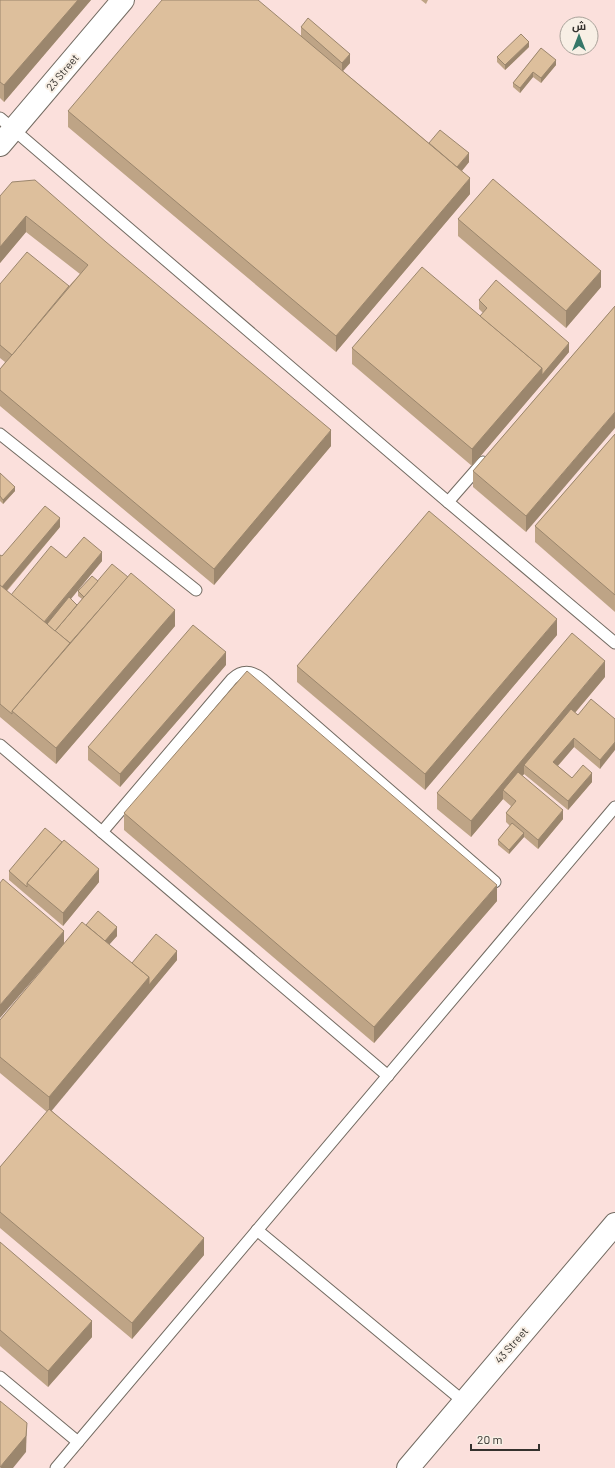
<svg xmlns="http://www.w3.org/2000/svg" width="615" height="1468" viewBox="0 0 615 1468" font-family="Barlow,Cairo,sans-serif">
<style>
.industrial{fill:#fbe0dc;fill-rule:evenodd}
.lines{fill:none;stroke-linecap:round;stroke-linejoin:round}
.lane-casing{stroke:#736b62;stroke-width:13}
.secondary-casing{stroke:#736b62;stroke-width:24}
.lane{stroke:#fff;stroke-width:11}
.secondary{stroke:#fff;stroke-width:22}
.wall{fill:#bea486}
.shaded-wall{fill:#9b866d}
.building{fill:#ddbf9c;stroke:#9b866d}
.labels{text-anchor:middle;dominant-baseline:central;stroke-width:4;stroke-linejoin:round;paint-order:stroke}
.street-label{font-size:11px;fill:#34312d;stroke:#f8efe5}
</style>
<rect width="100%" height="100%" fill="#f8efe5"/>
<path class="industrial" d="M 0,0 L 615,0 L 615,1468 L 0,1468 ZM 567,24 L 591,24 L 591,48 L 567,48 Z"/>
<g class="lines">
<g class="lane-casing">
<g id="lane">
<path d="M 0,118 L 448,502 L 615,643"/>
<path d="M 0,434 L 196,590"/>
<path d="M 448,502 L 483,462"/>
<path d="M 0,745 L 388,1076"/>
<path d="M 102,832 L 232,679 C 242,670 251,670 262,679 L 495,882"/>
<path d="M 257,1230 L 463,1401"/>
<path d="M 0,1377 L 78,1442"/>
<path d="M 56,1468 L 615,807"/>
</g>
</g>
<g class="secondary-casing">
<g id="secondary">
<path d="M 0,145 L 123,0"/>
<path d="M 408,1468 L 615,1224"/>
</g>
</g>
<use href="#lane" class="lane"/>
<use href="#secondary" class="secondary"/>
</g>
<g class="wall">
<path d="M 0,0 L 91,0 L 4,102 L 0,98 Z"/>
<path d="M 421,0 L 428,0 L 426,4 Z"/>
<path d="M 301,27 L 350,63 L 343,71 L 429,143 L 469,162 L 462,171 L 470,194 L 336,352 L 68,127 L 68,111 L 301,36 Z"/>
<path d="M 529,47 L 505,70 L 497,62 L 497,57 Z"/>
<path d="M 541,48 L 556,65 L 541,83 L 533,77 L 520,93 L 513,87 L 513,83 Z"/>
<path d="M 0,196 L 331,446 L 214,585 L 0,406 L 0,369 L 5,362 L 0,358 L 0,284 L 69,286 L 80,274 L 26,232 L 0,263 Z"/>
<path d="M 458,219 L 601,287 L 566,328 L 458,236 Z"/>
<path d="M 479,300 L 569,352 L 472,466 L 352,364 L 352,348 L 480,316 L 483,313 L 479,309 Z"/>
<path d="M 615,306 L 526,532 L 473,487 L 473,471 Z"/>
<path d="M 615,434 L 615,612 L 535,542 L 535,526 Z"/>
<path d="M 0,473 L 15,491 L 3,504 L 0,501 Z"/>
<path d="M 60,527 L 7,591 L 11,595 L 66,558 L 102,561 L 71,599 L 77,605 L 82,599 L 78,596 L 78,591 L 98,581 L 175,626 L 56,764 L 0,717 L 0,555 L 2,556 Z"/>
<path d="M 557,635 L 425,790 L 297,682 L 297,666 Z"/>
<path d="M 226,665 L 120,787 L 88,760 L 88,747 Z"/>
<path d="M 605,677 L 575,713 L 578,715 L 615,719 L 600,769 L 574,747 L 558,766 L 572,778 L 592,782 L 568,810 L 524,774 L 522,776 L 563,819 L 538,849 L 524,837 L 509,854 L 498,845 L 498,840 L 510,826 L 506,822 L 506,813 L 511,806 L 503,799 L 471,837 L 437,809 L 437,793 Z"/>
<path d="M 124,813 L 497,901 L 374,1043 L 124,830 Z"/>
<path d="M 62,842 L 99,882 L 63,926 L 9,880 L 9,871 Z"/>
<path d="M 86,925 L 117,936 L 109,944 L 132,963 L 177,960 L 51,1110 L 204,1255 L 132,1339 L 0,1228 L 0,1167 L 47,1112 L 0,1073 L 0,1020 L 64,944 Z"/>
<path d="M 0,1242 L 92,1337 L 48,1387 L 0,1346 Z"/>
</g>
<g class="shaded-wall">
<path d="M 78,0 L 91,0 L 4,102 L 4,85 Z"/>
<path d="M 529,42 L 529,47 L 505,70 L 505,65 Z"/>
<path d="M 350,54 L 350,63 L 342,72 L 342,63 Z"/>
<path d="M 556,60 L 556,65 L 541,83 L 541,78 Z"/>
<path d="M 533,72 L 533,77 L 520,93 L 520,88 Z"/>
<path d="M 469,153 L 469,162 L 454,180 L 454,171 Z"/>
<path d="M 470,178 L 470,194 L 336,352 L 336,336 Z"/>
<path d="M 26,216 L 26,232 L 0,263 L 0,247 Z"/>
<path d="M 601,271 L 601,287 L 566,328 L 566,311 Z"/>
<path d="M 569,343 L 569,352 L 542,384 L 542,375 Z"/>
<path d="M 542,368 L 542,384 L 472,466 L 472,449 Z"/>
<path d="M 615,412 L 615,428 L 526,532 L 526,516 Z"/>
<path d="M 331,430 L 331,446 L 214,585 L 214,569 Z"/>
<path d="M 15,487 L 15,491 L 3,504 L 3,500 Z"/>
<path d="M 60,518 L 60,527 L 0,598 L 0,589 Z"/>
<path d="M 102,552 L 102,561 L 45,630 L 43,624 Z"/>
<path d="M 175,610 L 175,626 L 56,764 L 56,748 Z"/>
<path d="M 557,619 L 557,635 L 425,790 L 425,774 Z"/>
<path d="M 226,652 L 226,665 L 120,787 L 120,774 Z"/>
<path d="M 605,661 L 605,677 L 528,768 L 524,765 L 524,774 L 507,794 L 503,790 L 503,799 L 471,837 L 471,821 Z"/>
<path d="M 574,738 L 574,747 L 553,771 L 553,762 Z"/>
<path d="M 615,742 L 615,750 L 600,769 L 600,760 Z"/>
<path d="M 592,773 L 592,782 L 568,810 L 568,801 Z"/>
<path d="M 563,810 L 563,819 L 538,849 L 538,840 Z"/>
<path d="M 524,833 L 524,837 L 509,854 L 509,850 Z"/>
<path d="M 99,869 L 99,882 L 63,926 L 63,913 Z"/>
<path d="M 497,885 L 497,901 L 374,1043 L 374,1027 Z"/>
<path d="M 117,927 L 117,936 L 101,954 L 101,945 Z"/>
<path d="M 64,931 L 64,944 L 0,1018 L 0,1005 Z"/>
<path d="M 177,951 L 177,960 L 49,1114 L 49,1097 L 149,977 Z"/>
<path d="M 204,1238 L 204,1255 L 132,1339 L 132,1323 Z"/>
<path d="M 92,1321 L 92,1337 L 48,1387 L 48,1371 Z"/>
<path d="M 27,1423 L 26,1452 L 13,1468 L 0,1468 Z"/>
</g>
<g class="building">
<path d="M 0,0 L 78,0 L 4,85 L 0,82 Z"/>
<path d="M 162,0 L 258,0 L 470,178 L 336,336 L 68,111 Z"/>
<path d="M 308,18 L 350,54 L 342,63 L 301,27 Z"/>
<path d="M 521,34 L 529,42 L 505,65 L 497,57 Z"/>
<path d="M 541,48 L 556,60 L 541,78 L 533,72 L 520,88 L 513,83 Z"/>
<path d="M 440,130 L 469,153 L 457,167 L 429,143 Z"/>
<path d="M 493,179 L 601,271 L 566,311 L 458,219 Z"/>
<path d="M 35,180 L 106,242 L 331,430 L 214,569 L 0,390 L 0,369 L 88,265 L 26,216 L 0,247 L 0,196 L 12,182 Z"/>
<path d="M 27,252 L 69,286 L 12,355 L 0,345 L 0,284 Z"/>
<path d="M 422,267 L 542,368 L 472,449 L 352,348 Z"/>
<path d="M 496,280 L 569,343 L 542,375 L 542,368 L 480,316 L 487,308 L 479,300 Z"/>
<path d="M 615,306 L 615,412 L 526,516 L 473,471 Z"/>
<path d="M 615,434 L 615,595 L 535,526 Z"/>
<path d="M 0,473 L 15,487 L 3,500 L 0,496 Z"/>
<path d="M 45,506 L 60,518 L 2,587 L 0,585 L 0,555 L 2,556 Z"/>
<path d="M 429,511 L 557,619 L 425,774 L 297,666 Z"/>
<path d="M 84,537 L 102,552 L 44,622 L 11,595 L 51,546 L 66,558 Z"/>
<path d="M 112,564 L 128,577 L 70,643 L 55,631 Z"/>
<path d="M 131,573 L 175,610 L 56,748 L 12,711 Z"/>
<path d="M 92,576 L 98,581 L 84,597 L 78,591 Z"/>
<path d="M 0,585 L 70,643 L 12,711 L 12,714 L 0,704 Z"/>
<path d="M 69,597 L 77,605 L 55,631 L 47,624 Z"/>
<path d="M 193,625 L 226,652 L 120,774 L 88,747 Z"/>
<path d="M 572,633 L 605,661 L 471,821 L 437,793 Z"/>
<path d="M 247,671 L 497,885 L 374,1027 L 124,813 Z"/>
<path d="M 591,699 L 615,719 L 615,742 L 600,760 L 574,738 L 553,762 L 572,778 L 583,765 L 592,773 L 568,801 L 524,765 L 571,709 L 578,715 Z"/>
<path d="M 518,772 L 563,810 L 538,840 L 506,813 L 516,801 L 503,790 Z"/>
<path d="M 512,823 L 524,833 L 509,850 L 498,840 Z"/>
<path d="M 45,828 L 62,842 L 27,883 L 27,887 L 9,871 Z"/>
<path d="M 64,840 L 99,869 L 63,913 L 27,883 Z"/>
<path d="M 3,879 L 64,931 L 0,1005 L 0,883 Z"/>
<path d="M 98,911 L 117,927 L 105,941 L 86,925 Z"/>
<path d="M 82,922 L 149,977 L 49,1097 L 0,1057 L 0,1020 Z"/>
<path d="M 156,934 L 177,951 L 149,985 L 149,977 L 132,963 Z"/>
<path d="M 49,1109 L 204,1238 L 132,1323 L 0,1212 L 0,1167 Z"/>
<path d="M 0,1242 L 92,1321 L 48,1371 L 0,1330 Z"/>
<path d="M 0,1401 L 27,1423 L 26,1436 L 0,1467 Z"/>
</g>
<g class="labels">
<g class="street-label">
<text transform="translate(62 72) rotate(-50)">23 Street</text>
<text transform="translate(511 1345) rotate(-49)">43 Street</text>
</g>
</g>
<g transform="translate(579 36)"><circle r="19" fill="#f8efe5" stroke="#aaa39b"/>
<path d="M0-3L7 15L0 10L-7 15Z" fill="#357768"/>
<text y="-6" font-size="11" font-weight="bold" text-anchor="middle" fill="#34312d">ش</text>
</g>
<path d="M471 1444v6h68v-6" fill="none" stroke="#34312d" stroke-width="2"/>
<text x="477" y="1444" font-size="12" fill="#34312d" stroke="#f8efe5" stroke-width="3" paint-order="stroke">20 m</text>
</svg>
